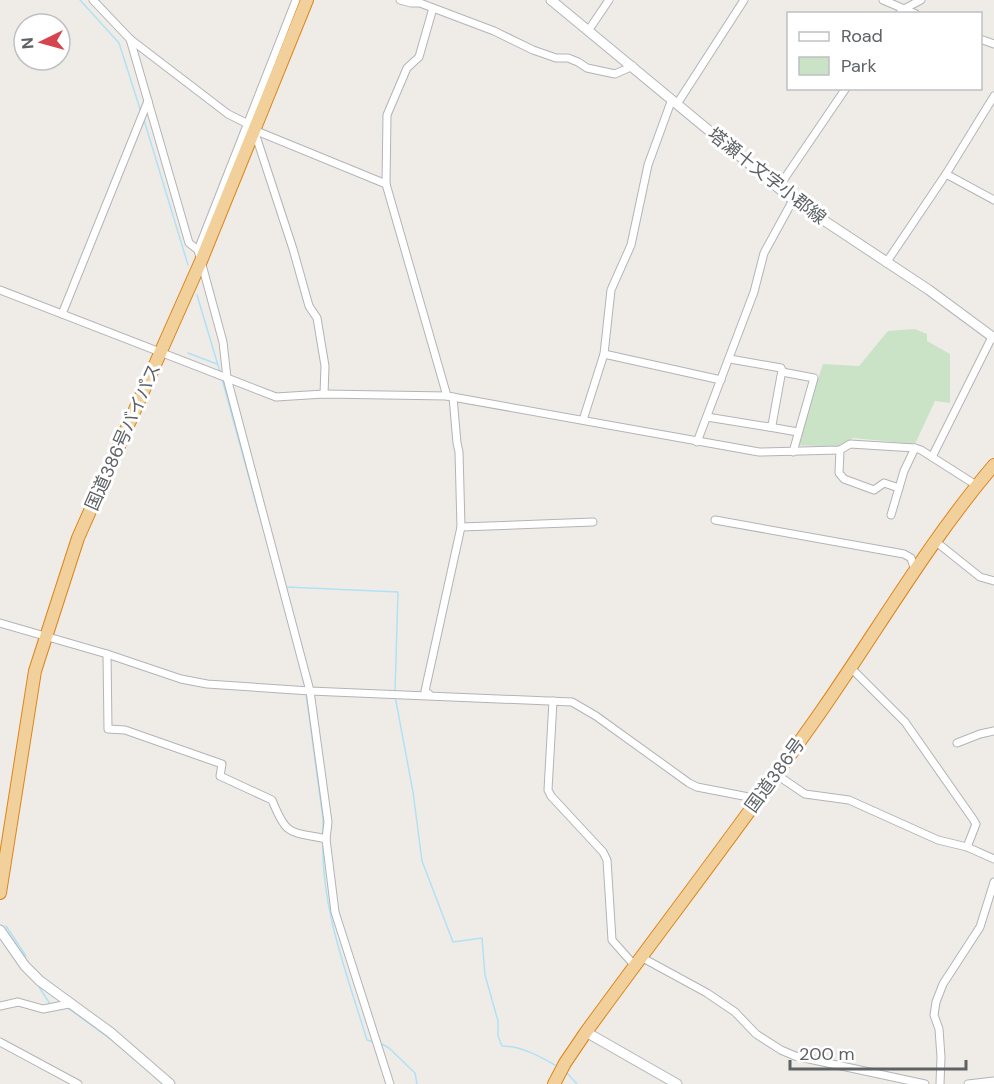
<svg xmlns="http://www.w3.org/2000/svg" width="994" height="1084" viewBox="0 0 994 1084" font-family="'DM Sans','Noto Sans JP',sans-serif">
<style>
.green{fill:#cae3c6}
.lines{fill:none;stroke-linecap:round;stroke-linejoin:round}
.stream{stroke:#b0e1f6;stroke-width:1.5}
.street-casing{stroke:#b2b4b7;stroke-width:9}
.secondary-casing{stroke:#b3b6ba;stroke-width:11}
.highway-casing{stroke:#dc851a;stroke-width:14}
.street{stroke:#fff;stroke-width:7}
.secondary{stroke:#fff;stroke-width:9}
.highway{stroke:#f1d09b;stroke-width:12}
.labels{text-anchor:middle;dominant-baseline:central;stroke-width:6;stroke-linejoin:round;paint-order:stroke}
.street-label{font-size:18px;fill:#5e6265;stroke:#fff}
</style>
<rect width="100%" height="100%" fill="#efece7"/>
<path class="green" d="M 915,329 L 927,334 L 927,341 L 950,354 L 950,403 L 935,401 L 915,444 L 853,438 L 838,447 L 796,445 L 823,364 L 859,366 L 888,331 Z"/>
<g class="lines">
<g class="stream">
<path d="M 80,0 L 119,43 L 141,112"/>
<path d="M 144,120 L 188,265"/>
<path d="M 197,295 L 220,372"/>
<path d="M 188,353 L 217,364"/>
<path d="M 222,379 L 259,514"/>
<path d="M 287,587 L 398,592 L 395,691"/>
<path d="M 303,678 L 305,686"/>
<path d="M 306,693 L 323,819 L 323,837"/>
<path d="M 395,696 L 413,792 L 422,861 L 453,942 L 482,938 L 485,975 L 498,1021 L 498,1036 L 502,1046 C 521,1046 539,1056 555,1065"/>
<path d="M 323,842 C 321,908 347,974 366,1037 L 367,1040 L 374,1042"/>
<path d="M 6,926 L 26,956"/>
<path d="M 39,987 L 50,1004"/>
<path d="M 68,1008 L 113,1041 L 138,1062"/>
<path d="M 382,1044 L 389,1048 L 415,1073 L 417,1084"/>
<path d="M 566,1072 L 577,1084"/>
</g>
<g class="street-casing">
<g id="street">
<path d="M 93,0 L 130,39 L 228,114 L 248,124 L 254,130 L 293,249 L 309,306 L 317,318 L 325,366 L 324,394"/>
<path d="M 400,0 L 411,3 L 420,3 L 494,31 L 533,50 L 556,58 L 568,58 L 578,62 L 587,68 L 615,74 L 633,66"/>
<path d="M 883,0 L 916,14"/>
<path d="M 433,8 L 419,57 L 407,68 L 387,115 L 386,184 L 447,396"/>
<path d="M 899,14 L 904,9 L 921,0"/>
<path d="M 588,31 L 609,0"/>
<path d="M 130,39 L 189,243 L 198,250 L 223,342 L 227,378 L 310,691 L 328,822 L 326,839 L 335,912 L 390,1084"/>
<path d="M 980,39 L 994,44"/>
<path d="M 677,104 L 744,0"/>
<path d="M 254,130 L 386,184"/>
<path d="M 946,174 L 994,200"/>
<path d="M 778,188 L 846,88"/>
<path d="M 198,250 L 296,0"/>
<path d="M 886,263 L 946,174 L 994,96"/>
<path d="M 0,290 L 276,397 L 324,394 L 447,396 L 759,452 L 840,450 L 850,444 L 915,448 L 921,450 L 976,485"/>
<path d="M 62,314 L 148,101"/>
<path d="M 604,354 L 721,380"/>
<path d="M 782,372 L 814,378 L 793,452"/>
<path d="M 707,417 L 769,427 L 772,425 L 782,370 L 781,368 L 730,359"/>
<path d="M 583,420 L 604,354 L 611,290 L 631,245 L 648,165 L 672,99"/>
<path d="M 769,427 L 798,432"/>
<path d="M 697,442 L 754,292 L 764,253 L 793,200"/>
<path d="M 840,450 L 839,473 L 844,479 L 874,490 L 884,483 L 899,488"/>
<path d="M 932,457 L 992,337"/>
<path d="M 891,515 L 904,471 L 915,448"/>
<path d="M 715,520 L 904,554 L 911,558 L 915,571"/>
<path d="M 461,527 L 593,522"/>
<path d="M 935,541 L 980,577 L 994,581"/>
<path d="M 0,623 L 107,654 L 181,679 L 207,684 L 310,691 L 572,702 L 596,716 L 689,783 L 697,787 L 759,799"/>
<path d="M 107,654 L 108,729 L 125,730 L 222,764 L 220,776 L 272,800 C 287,837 289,831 326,839"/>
<path d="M 851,668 L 905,722 L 973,819 L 976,824 L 967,847"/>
<path d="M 429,694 L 425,691 L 461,527 L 459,452 L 457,443 L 453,397"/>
<path d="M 553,701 L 548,790 L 551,796 L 603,852 L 607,860 L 612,940 L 635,966"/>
<path d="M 957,743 L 980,734 L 994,731"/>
<path d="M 777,775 L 805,794 L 849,800 L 938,840 L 967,847 L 994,859"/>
<path d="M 641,957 L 707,993 L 735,1012 L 756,1034 L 781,1050 L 795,1056 L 925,1084"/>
<path d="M 0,1006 L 18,1002 L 43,1009 L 69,1004"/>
<path d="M 0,1042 L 78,1084"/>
<path d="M 940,1084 L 941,1057 L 939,1029 L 934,1015 L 936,1002 L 943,984 L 980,927 L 994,882"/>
<path d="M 968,1084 L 994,1081"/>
</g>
</g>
<g class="secondary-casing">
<g id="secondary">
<path d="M 551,0 L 793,200 L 929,290 L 994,338"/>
<path d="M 0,930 L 25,966 L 40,981 L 110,1032 L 170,1084"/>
<path d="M 586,1032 L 677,1084"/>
</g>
</g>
<g class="highway-casing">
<g id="highway">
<path d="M 0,893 L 35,671 L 78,538 L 201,261 L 307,0"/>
<path d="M 554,1084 L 565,1063 L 586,1032 C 664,925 746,819 822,710 C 879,628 929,541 994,465"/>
</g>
</g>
<use href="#street" class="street"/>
<use href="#secondary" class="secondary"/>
<use href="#highway" class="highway"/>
</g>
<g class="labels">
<g class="street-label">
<text transform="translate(767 176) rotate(38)">塔瀬十文字小郡線</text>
<text transform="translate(123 437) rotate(-66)">国道386号バイパス</text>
<text transform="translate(775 775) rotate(-54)">国道386号</text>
</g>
</g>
<rect x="787" y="12" width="195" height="78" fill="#ffffff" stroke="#bfc0c1" stroke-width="1.5"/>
<rect x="799" y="32" width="30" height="9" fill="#ffffff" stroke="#bfc0c1" stroke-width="1.5"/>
<text x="841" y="42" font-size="18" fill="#5e6265">Road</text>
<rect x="799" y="57" width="30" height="18" fill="#cae3c6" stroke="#bfc0c1" stroke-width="1.5"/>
<text x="841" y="72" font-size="18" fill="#5e6265">Park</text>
<g transform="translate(42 42) rotate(265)"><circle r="28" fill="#ffffff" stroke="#bfc0c1" stroke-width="1.5"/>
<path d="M0-4.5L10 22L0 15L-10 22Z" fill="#d6454d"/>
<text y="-9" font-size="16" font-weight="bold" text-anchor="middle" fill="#5e6265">N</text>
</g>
<path d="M790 1060v9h176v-9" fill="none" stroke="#5e6265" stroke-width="3"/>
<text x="799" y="1060" font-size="18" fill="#5e6265" stroke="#ffffff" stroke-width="4.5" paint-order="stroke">200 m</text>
</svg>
